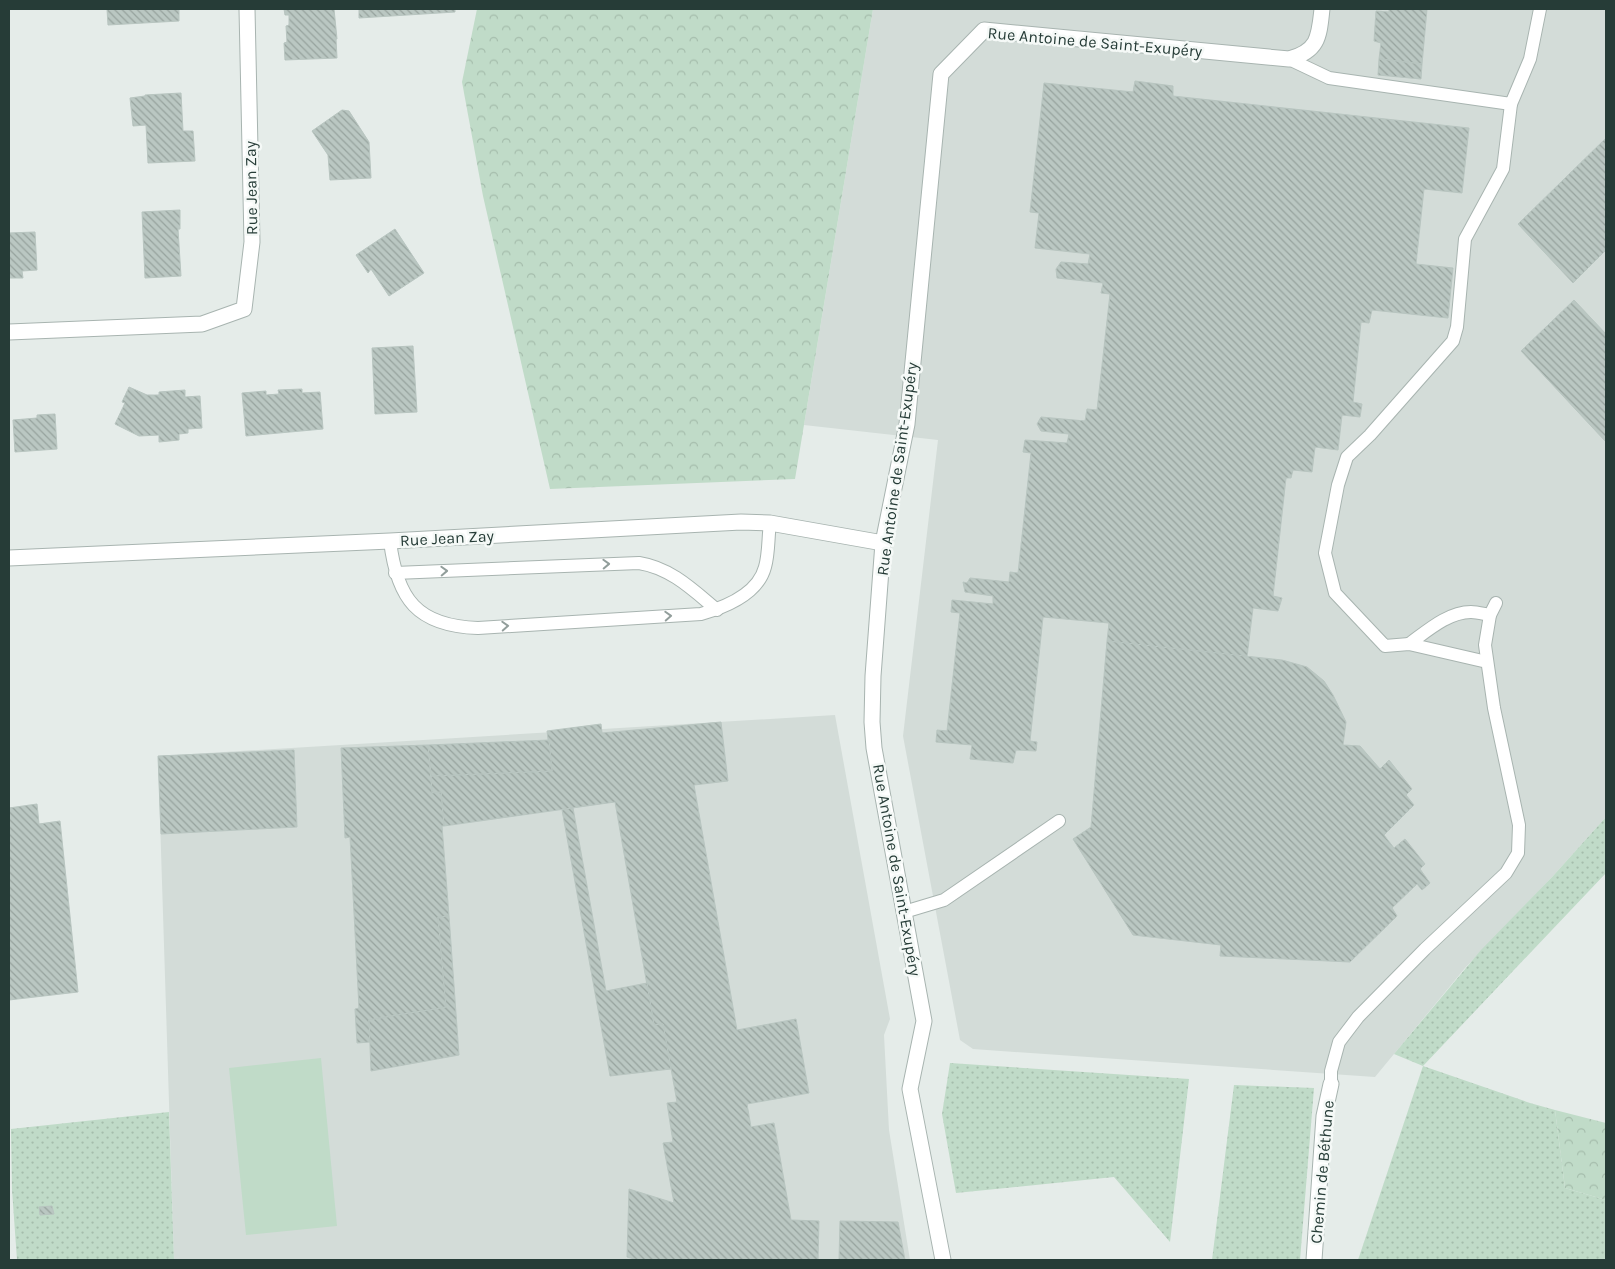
<svg xmlns="http://www.w3.org/2000/svg" width="1615" height="1269" viewBox="0 0 1615 1269" font-family="Karla,sans-serif">
<style>
.built{fill:#d3dcd8}
.grass{fill:url(#grass-dots)}
.forest{fill:url(#forest-crowns)}
.garden{fill:#c0dbc8}
.building{fill:url(#building-back-hatch);stroke:#b8c5c0}
.lines{fill:none;stroke-linecap:round;stroke-linejoin:round}
.lane-casing{stroke:#a8b4b0;stroke-width:14}
.street-casing{stroke:#a8b4b0;stroke-width:17}
.lane{stroke:#fff;stroke-width:12}
.street{stroke:#fff;stroke-width:15}
.oneway{stroke:#929e9b}
.labels{text-anchor:middle;dominant-baseline:central;stroke-width:5;stroke-linejoin:round;paint-order:stroke}
.street-label{font-size:16px;fill:#263c37;stroke:#f5f9f7}
</style>
<defs>
<pattern id="grass-dots" width="8" height="8" patternUnits="userSpaceOnUse" patternTransform="scale(1.25)"><rect width="8" height="8" fill="#c0dbc8"/><path d="M2 2h.1M6 6h.1" fill="none" stroke="#a5bdac" stroke-width="1.8" stroke-linecap="round"/></pattern>
<pattern id="forest-crowns" width="20" height="18" patternUnits="userSpaceOnUse" patternTransform="scale(1.25)"><rect width="20" height="18" fill="#c0dbc8"/><path d="M2 6a3 3 0 1 1 6 0M12 15a3 3 0 1 1 6 0" fill="none" stroke="#a5bdac"/></pattern>
<pattern id="building-back-hatch" width="6" height="6" patternUnits="userSpaceOnUse" patternTransform="scale(1.25)"><rect width="6" height="6" fill="#bac7c2"/><path d="M-1 5l2 2M0 0l6 6M5-1l2 2" fill="none" stroke="#97a39e"/></pattern>
</defs>
<rect width="100%" height="100%" fill="#e5ece9"/>
<g class="built">
<path d="M 873,9 L 1606,9 L 1606,817 L 1553,876 L 1465,968 L 1375,1077 L 973,1049 L 960,1040 L 903,736 L 938,440 L 804,425 Z"/>
<path d="M 835,715 L 890,1019 L 884,1035 L 889,1130 L 910,1260 L 174,1260 L 158,756 Z"/>
</g>
<g class="grass">
<path d="M 1606,817 L 1606,873 L 1423,1066 L 1530,1103 L 1555,1110 L 1565,1188 L 1606,1200 L 1606,1260 L 1358,1260 L 1423,1066 L 1394,1054 L 1481,950 L 1553,876 Z"/>
<path d="M 950,1063 L 1189,1079 L 1170,1242 L 1114,1177 L 956,1193 L 942,1114 Z"/>
<path d="M 1234,1085 L 1314,1088 L 1300,1260 L 1212,1260 Z"/>
<path d="M 169,1112 L 174,1260 L 17,1260 L 12,1190 L 11,1129 Z"/>
</g>
<g class="forest">
<path d="M 477,9 L 873,9 L 795,479 L 550,489 L 483,196 L 462,82 Z"/>
<path d="M 1555,1110 L 1606,1123 L 1606,1200 L 1565,1188 Z"/>
</g>
<path class="garden" d="M 321,1058 L 337,1226 L 246,1235 L 229,1068 Z"/>
<g class="building">
<path d="M 107,9 L 179,9 L 179,21 L 108,25 Z"/>
<path d="M 284,9 L 334,9 L 337,39 L 336,39 L 337,58 L 285,60 L 284,43 L 287,42 L 286,26 L 289,25 L 289,15 L 285,15 Z"/>
<path d="M 359,9 L 455,9 L 455,12 L 359,18 Z"/>
<path d="M 1389,9 L 1427,9 L 1422,64 L 1379,59 L 1381,43 L 1374,41 L 1376,11 L 1389,12 Z"/>
<path d="M 1379,59 L 1422,64 L 1421,79 L 1378,75 Z"/>
<path d="M 1135,81 L 1173,86 L 1173,96 L 1469,128 L 1462,193 L 1424,189 L 1416,264 L 1453,268 L 1448,318 L 1372,310 L 1369,323 L 1361,322 L 1353,402 L 1362,404 L 1360,417 L 1342,415 L 1338,450 L 1315,447 L 1312,472 L 1293,470 L 1291,478 L 1286,478 L 1273,596 L 1282,598 L 1278,611 L 1253,608 L 1247,657 L 1107,641 L 1109,623 L 1043,617 L 1030,741 L 1037,742 L 1036,751 L 1016,750 L 1013,763 L 970,759 L 972,745 L 936,742 L 937,730 L 947,731 L 960,613 L 951,612 L 952,600 L 993,604 L 993,596 L 965,592 L 963,582 L 967,583 L 970,578 L 1009,582 L 1010,572 L 1018,573 L 1031,453 L 1023,452 L 1025,440 L 1067,443 L 1069,434 L 1041,431 L 1037,424 L 1041,417 L 1085,421 L 1087,409 L 1097,410 L 1110,294 L 1101,293 L 1103,283 L 1057,278 L 1056,269 L 1061,262 L 1088,264 L 1090,254 L 1035,248 L 1039,213 L 1030,212 L 1044,83 L 1133,92 Z"/>
<path d="M 181,93 L 183,131 L 193,131 L 195,161 L 148,163 L 146,125 L 133,126 L 130,98 L 145,96 L 145,95 Z"/>
<path d="M 342,110 L 349,111 L 369,142 L 371,178 L 330,180 L 328,155 L 312,131 Z"/>
<path d="M 1606,138 L 1606,250 L 1573,283 L 1518,224 Z"/>
<path d="M 180,210 L 180,229 L 178,229 L 181,276 L 145,278 L 142,212 Z"/>
<path d="M 395,229 L 424,273 L 389,296 L 371,269 L 368,273 L 356,255 Z"/>
<path d="M 35,232 L 37,270 L 22,271 L 23,278 L 9,278 L 9,233 Z"/>
<path d="M 1574,300 L 1606,334 L 1606,442 L 1521,351 Z"/>
<path d="M 413,346 L 417,412 L 375,414 L 372,348 Z"/>
<path d="M 129,387 L 147,395 L 159,395 L 159,392 L 185,390 L 185,397 L 200,396 L 202,428 L 188,429 L 188,433 L 179,434 L 179,440 L 159,442 L 159,435 L 139,436 L 115,424 L 125,403 L 122,402 Z"/>
<path d="M 302,389 L 302,393 L 320,392 L 323,429 L 246,436 L 242,393 L 266,391 L 266,395 L 279,394 L 278,390 Z"/>
<path d="M 55,414 L 57,449 L 15,452 L 13,420 L 37,418 L 37,415 Z"/>
<path d="M 1107,641 L 1282,660 L 1307,667 L 1324,681 L 1333,695 L 1346,722 L 1343,745 L 1360,746 L 1380,769 L 1389,760 L 1412,789 L 1406,795 L 1414,805 L 1384,835 L 1394,848 L 1405,839 L 1425,864 L 1420,869 L 1430,883 L 1422,890 L 1417,884 L 1392,908 L 1397,916 L 1350,962 L 1220,956 L 1221,945 L 1133,935 L 1073,839 L 1091,827 Z"/>
<path d="M 721,722 L 728,781 L 694,785 L 737,1030 L 796,1019 L 809,1093 L 747,1104 L 751,1127 L 774,1123 L 791,1220 L 819,1221 L 818,1260 L 638,1260 L 627,1257 L 629,1189 L 674,1203 L 663,1143 L 673,1142 L 667,1103 L 677,1102 L 663,1024 L 654,1025 L 615,802 L 444,826 L 441,792 L 432,793 L 431,776 L 552,771 L 547,731 L 601,724 L 602,733 Z"/>
<path d="M 549,740 L 552,771 L 431,776 L 428,745 Z"/>
<path d="M 428,745 L 432,793 L 441,792 L 444,826 L 442,826 L 449,916 L 438,917 L 446,1007 L 369,1020 L 370,1042 L 357,1043 L 355,1009 L 359,1008 L 350,837 L 345,838 L 341,748 Z"/>
<path d="M 294,750 L 297,827 L 161,834 L 158,756 Z"/>
<path d="M 37,804 L 39,824 L 60,821 L 78,992 L 9,1000 L 9,808 Z"/>
<path d="M 573,808 L 606,991 L 647,983 L 654,1025 L 663,1024 L 671,1069 L 610,1076 L 562,810 Z"/>
<path d="M 449,916 L 459,1055 L 371,1071 L 369,1020 L 446,1007 L 438,917 Z"/>
<path d="M 52,1206 L 54,1214 L 40,1215 L 39,1207 Z"/>
<path d="M 840,1221 L 898,1222 L 905,1260 L 839,1260 Z"/>
</g>
<g class="lines">
<g class="lane-casing">
<g id="lane">
<path d="M 1289,59 L 1329,78 L 1511,104 L 1530,59 L 1540,9"/>
<path d="M 390,541 C 397,599 417,626 478,628 L 701,614 C 726,607 758,594 765,567 C 769,553 768,537 770,523"/>
<path d="M 395,573 L 639,563 C 671,568 693,590 717,610"/>
<path d="M 1409,644 C 1427,631 1448,612 1471,612 C 1477,612 1484,614 1490,615"/>
<path d="M 1487,662 L 1409,644 L 1385,646 L 1335,593 L 1325,553 L 1338,485 L 1347,457 L 1370,435 L 1453,341 L 1457,327 L 1465,239 L 1503,169 L 1511,104"/>
<path d="M 904,912 L 944,900 L 1059,821"/>
<path d="M 1331,1084 L 1331,1071 L 1339,1042 L 1358,1017 L 1425,949 L 1506,873 L 1518,853 L 1519,825 L 1494,708 L 1485,645 L 1490,615 L 1496,603"/>
</g>
</g>
<g class="street-casing">
<g id="street">
<path d="M 9,332 L 202,324 L 244,309 L 252,242 L 247,9"/>
<path d="M 9,558 L 390,541 L 741,522 L 770,523 L 883,543"/>
<path d="M 943,1260 L 910,1089 L 924,1021 L 874,748 L 872,722 L 873,676 L 883,543 L 907,424 L 941,74 L 984,30 L 1289,59 C 1319,51 1319,36 1322,9"/>
<path d="M 1314,1260 L 1324,1116 L 1331,1084"/>
</g>
</g>
<use href="#lane" class="lane"/>
<use href="#street" class="street"/>
</g>
<defs><path id="oneway-chevron" d="M-2-3.5L2.5 0L-2 3.5" fill="none" stroke-width="1.6" stroke-linecap="round" stroke-linejoin="round" transform="scale(1.25)"/></defs>
<g class="oneway">
<use href="#oneway-chevron" transform="translate(606 564) rotate(-2)"/>
<use href="#oneway-chevron" transform="translate(444 571) rotate(-2)"/>
<use href="#oneway-chevron" transform="translate(668 616) rotate(-3)"/>
<use href="#oneway-chevron" transform="translate(505 626) rotate(-3)"/>
</g>
<g class="labels">
<g class="street-label">
<text transform="translate(1095 42) rotate(5)">Rue Antoine de Saint-Exupéry</text>
<text transform="translate(251 188) rotate(-91)">Rue Jean Zay</text>
<text transform="translate(897 469) rotate(-82)">Rue Antoine de Saint-Exupéry</text>
<text transform="translate(447 538) rotate(-3)">Rue Jean Zay</text>
<text transform="translate(897 870) rotate(80)">Rue Antoine de Saint-Exupéry</text>
<text transform="translate(1322 1172) rotate(-85)">Chemin de Béthune</text>
</g>
</g>
<rect width="1615" height="1269" fill="none" stroke="#263c37" stroke-width="20"/>
</svg>
